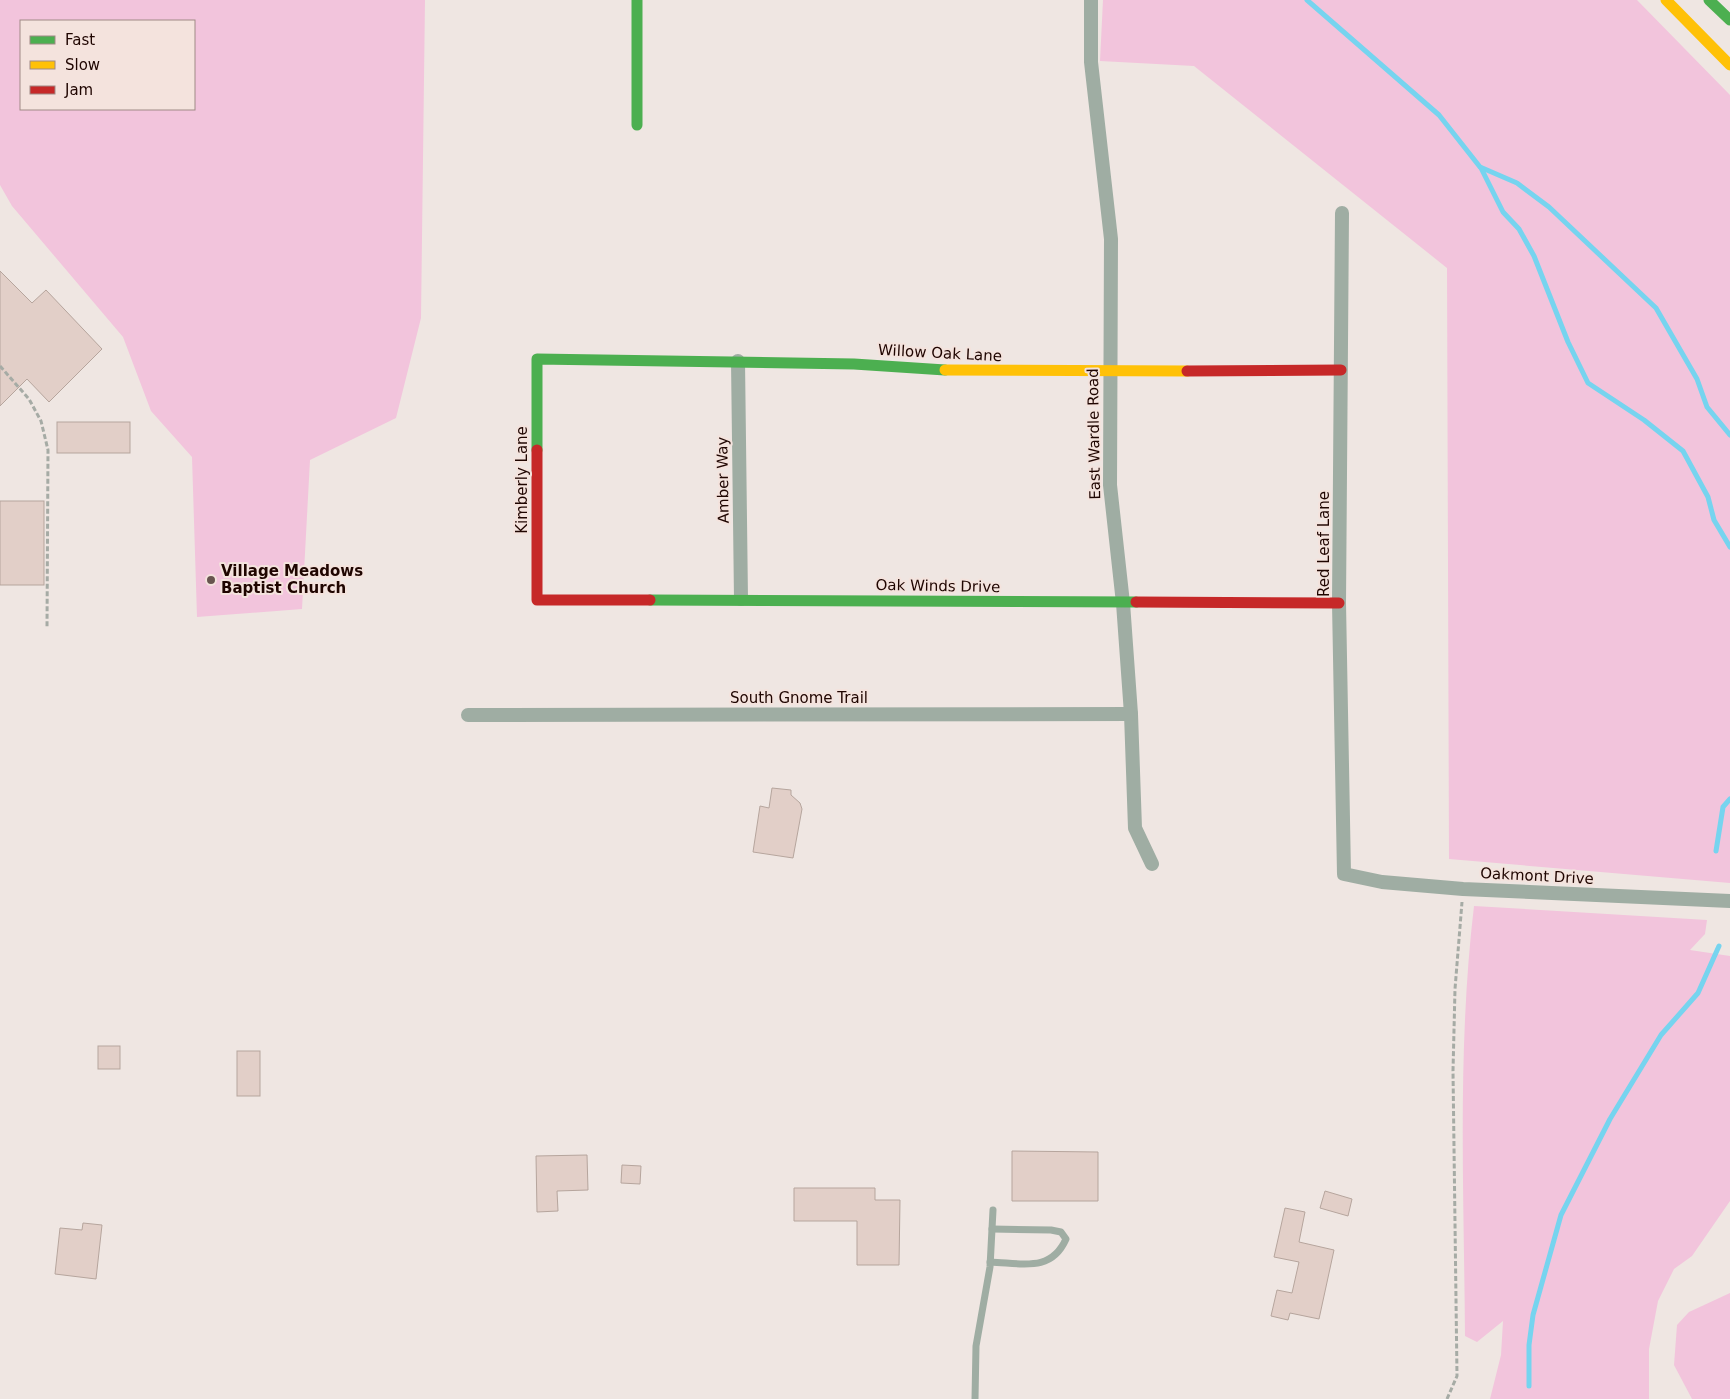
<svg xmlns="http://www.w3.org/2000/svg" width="1730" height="1399" viewBox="0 0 1730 1399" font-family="'DejaVu Sans',sans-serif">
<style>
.green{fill:#f2c4dc;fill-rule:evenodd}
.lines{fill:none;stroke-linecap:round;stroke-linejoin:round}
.stream{stroke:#76d4ef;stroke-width:5}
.building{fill:#e2cfc8;stroke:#b6a59d}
.path{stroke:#a6aba5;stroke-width:3;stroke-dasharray:5 2.5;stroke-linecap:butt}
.lane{stroke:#9fada3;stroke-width:7}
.street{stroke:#9fada3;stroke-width:14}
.fast{stroke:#4caf50;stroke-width:11}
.slow{stroke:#ffc107;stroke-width:11}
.jam{stroke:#c62828;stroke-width:11}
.poi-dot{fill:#68544f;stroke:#f4e3dd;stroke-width:2}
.labels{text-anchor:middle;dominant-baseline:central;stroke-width:4;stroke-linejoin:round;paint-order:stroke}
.street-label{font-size:15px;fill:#1f0500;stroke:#f4e3dd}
.poi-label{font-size:15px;font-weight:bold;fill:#1f0500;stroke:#f4e3dd;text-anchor:start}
</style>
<rect width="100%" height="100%" fill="#efe6e2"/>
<g class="green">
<path d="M 0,0 L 425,0 L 421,318 L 396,418 L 310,460 L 302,609 L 197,617 L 192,457 L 151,411 L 123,337 L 12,206 L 0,185 ZM 21,21 L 194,21 L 194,109 L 21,109 Z"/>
<path d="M 1103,0 L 1637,0 L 1730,95 L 1730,883 L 1449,859 L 1447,268 L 1194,66 L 1100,61 Z"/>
<path d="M 1474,906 L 1707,920 L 1705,934 L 1690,950 L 1730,956 L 1730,1201 L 1692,1256 L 1674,1269 L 1658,1301 L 1649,1349 L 1649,1399 L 1490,1399 L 1501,1355 L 1503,1321 L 1477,1342 L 1465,1336 C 1464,1192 1457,1049 1474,906 Z"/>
<path d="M 1730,1293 L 1730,1399 L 1692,1399 L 1674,1365 L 1677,1325 L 1689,1312 Z"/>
</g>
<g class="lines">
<g class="stream">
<path d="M 1307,0 L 1439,115 L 1480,167 L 1517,183 L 1549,207 L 1656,308 L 1697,379 L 1707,407 L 1730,435"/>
<path d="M 1481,168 L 1503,212 L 1519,229 L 1534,256 L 1568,342 L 1588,383 L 1644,420 L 1683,451 L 1708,497 L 1714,520 L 1730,547"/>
<path d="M 1716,851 L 1723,807 L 1730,799"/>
<path d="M 1529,1386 L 1529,1345 L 1533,1315 L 1561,1215 L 1610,1119 L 1661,1035 L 1698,993 L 1719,946"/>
</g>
</g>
<g class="building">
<path d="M 0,271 L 32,303 L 46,290 L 102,349 L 49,402 L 27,379 L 0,406 Z"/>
<rect x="57" y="422" width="73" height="31"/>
<rect x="0" y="501" width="44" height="84"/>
<path d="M 772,788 L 791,790 L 791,795 L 800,803 L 802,809 L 793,858 L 753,852 L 760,806 L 769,808 Z"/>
<rect x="98" y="1046" width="22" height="23"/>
<rect x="237" y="1051" width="23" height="45"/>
<path d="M 1012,1151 L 1098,1152 L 1098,1201 L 1012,1201 Z"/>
<path d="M 587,1155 L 588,1190 L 557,1191 L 558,1211 L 537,1212 L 536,1156 Z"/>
<path d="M 622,1165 L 641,1166 L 640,1184 L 621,1183 Z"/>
<path d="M 794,1188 L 875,1188 L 875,1200 L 900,1200 L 899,1265 L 857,1265 L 857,1221 L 794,1221 Z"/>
<path d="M 1325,1191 L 1352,1199 L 1348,1216 L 1320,1208 Z"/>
<path d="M 1285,1208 L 1305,1212 L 1299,1242 L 1334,1250 L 1319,1319 L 1290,1313 L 1288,1320 L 1271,1316 L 1277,1290 L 1292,1293 L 1299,1262 L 1274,1257 Z"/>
<path d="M 83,1223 L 102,1225 L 96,1279 L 55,1274 L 60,1228 L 82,1230 Z"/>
</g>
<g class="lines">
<g class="path">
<path d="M 0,366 L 29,399 L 41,421 L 48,450 L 47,627"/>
<path d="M 1447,1399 L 1457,1376 L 1453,1071 L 1455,989 L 1462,902"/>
</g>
<g class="lane">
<path d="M 990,1262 C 1021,1263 1051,1273 1066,1239 L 1061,1232 L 1051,1230 L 992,1229"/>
<path d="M 975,1399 L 976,1346 L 990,1267 L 993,1210"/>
</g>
<g class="street">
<path d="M 1091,0 L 1091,62 L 1111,239 L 1110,485 L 1123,603 L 1131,714 L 1135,828 L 1152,864"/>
<path d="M 1342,213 L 1339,603 L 1344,874 L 1382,882 L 1463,889 L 1730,901"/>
<path d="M 738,361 L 741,599"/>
<path d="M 468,715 L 1131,714"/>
</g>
<g class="fast">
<path d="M 637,0 L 637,125"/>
<path d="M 1709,0 L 1730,20"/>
<path d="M 537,450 L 537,359 L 854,364 L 945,370"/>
<path d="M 650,600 L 1136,602"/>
</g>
<g class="slow">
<path d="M 1666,0 L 1730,65"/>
<path d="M 945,370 L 1187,371"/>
</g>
<g class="jam">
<path d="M 1187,371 L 1341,370"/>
<path d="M 537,450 L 537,600 L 650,600"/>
<path d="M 1136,602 L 1339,603"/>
</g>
</g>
<circle class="poi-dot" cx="211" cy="580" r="5"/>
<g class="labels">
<g class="street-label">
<text transform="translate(940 353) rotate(3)">Willow Oak Lane</text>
<text transform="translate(1094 434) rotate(-91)">East Wardle Road</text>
<text transform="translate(522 480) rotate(-90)">Kimberly Lane</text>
<text transform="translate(723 480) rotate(-91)">Amber Way</text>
<text transform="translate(1324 544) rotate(-90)">Red Leaf Lane</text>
<text transform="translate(938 586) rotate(1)">Oak Winds Drive</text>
<text x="799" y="698">South Gnome Trail</text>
<text transform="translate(1537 876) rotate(3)">Oakmont Drive</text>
</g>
<g class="poi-label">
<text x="221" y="571">Village Meadows<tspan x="221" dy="17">Baptist Church</tspan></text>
</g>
</g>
<rect x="20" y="20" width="175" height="90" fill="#f4e3dd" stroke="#9f8a85"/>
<rect x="30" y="36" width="25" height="8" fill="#4caf50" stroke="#9f8a85"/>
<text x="65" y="45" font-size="15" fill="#1f0500">Fast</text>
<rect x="30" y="61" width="25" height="8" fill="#ffc107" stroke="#9f8a85"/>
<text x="65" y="70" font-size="15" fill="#1f0500">Slow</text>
<rect x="30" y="86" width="25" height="8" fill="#c62828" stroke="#9f8a85"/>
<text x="65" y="95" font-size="15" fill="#1f0500">Jam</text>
</svg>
